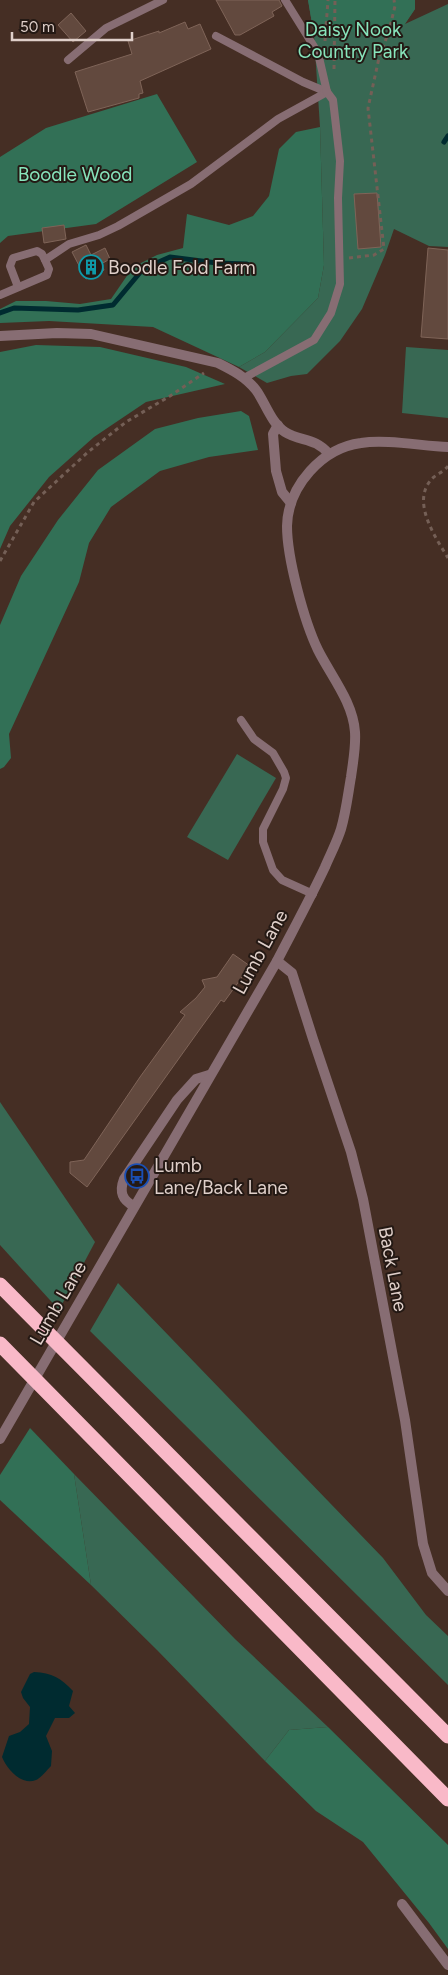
<svg xmlns="http://www.w3.org/2000/svg" width="448" height="1975" viewBox="0 0 448 1975" font-family="Figtree,sans-serif">
<style>
.green{fill:#386853}
.forest{fill:#327056}
.water{fill:#002b30}
.lines{fill:none;stroke-linecap:round;stroke-linejoin:round}
.stream{stroke:#002b30;stroke-width:5}
.building{fill:#62493e;stroke:#7f6458}
.path{stroke:#745f56;stroke-width:3;stroke-dasharray:4 4;stroke-linecap:butt}
.service{stroke:#876d73;stroke-width:8}
.minor{stroke:#876d73;stroke-width:10}
.tertiary{stroke:#876d73;stroke-width:10}
.motorway{stroke:#f9b9c8;stroke-width:15}
.labels{text-anchor:middle;dominant-baseline:central;stroke-width:4;stroke-linejoin:round;paint-order:stroke}
.park-label{font-size:19px;fill:#88e5bc;stroke:#241914}
.poi-label{font-size:19px;fill:#dfcfc9;stroke:#241914;text-anchor:start}
.street-label{font-size:19px;fill:#dfcfc9;stroke:#241914}
</style>
<rect width="100%" height="100%" fill="#452e24"/>
<g class="green">
<path d="M 308,0 L 415,0 L 415,9 L 405,24 L 448,4 L 448,247 L 429,246 L 394,229 L 385,255 L 362,309 L 340,341 L 307,374 L 291,376 L 267,383 L 239,367 L 265,352 L 318,298 L 324,265 L 320,127 L 314,35 Z"/>
<path d="M 406,347 L 448,350 L 448,418 L 402,413 Z"/>
<path d="M 237,754 L 276,778 L 228,860 L 187,837 Z"/>
<path d="M 0,1102 L 95,1242 L 59,1310 L 0,1245 Z"/>
<path d="M 118,1283 L 383,1558 L 426,1615 L 448,1636 L 448,1685 L 90,1331 Z"/>
<path d="M 74,1474 L 235,1639 L 328,1727 L 289,1730 L 265,1761 L 157,1650 L 91,1585 Z"/>
</g>
<g class="forest">
<path d="M 308,0 L 415,0 L 415,9 L 404,25 L 383,29 L 314,35 Z"/>
<path d="M 157,94 L 197,162 L 96,224 L 8,236 L 0,243 L 0,157 L 46,128 Z"/>
<path d="M 320,127 L 324,265 L 318,298 L 265,352 L 239,367 L 153,327 L 49,321 L 0,323 L 0,309 L 16,301 L 46,301 L 80,304 L 111,299 L 133,267 L 157,255 L 183,248 L 187,214 L 229,225 L 253,216 L 269,196 L 279,149 L 296,132 Z"/>
<path d="M 36,345 L 100,347 L 186,367 L 225,384 L 146,402 L 94,437 L 49,477 L 10,526 L 0,549 L 0,352 Z"/>
<path d="M 241,411 L 249,416 L 258,450 L 209,457 L 160,471 L 111,507 L 89,543 L 79,582 L 9,734 L 11,758 L 4,767 L 0,769 L 0,625 L 21,576 L 58,520 L 98,470 L 155,429 L 198,418 Z"/>
<path d="M 30,1428 L 74,1474 L 91,1585 L 0,1500 L 0,1475 Z"/>
<path d="M 328,1727 L 448,1845 L 448,1949 L 429,1923 L 363,1842 L 316,1811 L 265,1761 L 289,1730 Z"/>
</g>
<path class="water" d="M 34,1672 C 52,1673 61,1678 73,1691 L 69,1706 L 75,1713 L 69,1718 L 55,1718 L 46,1736 L 52,1751 L 51,1766 C 47,1770 41,1778 36,1780 C 21,1786 7,1769 2,1757 L 9,1736 L 20,1732 L 29,1724 L 30,1707 L 23,1698 L 21,1692 L 30,1674 Z"/>
<g class="lines">
<g class="stream">
<path d="M 444,142 L 448,136"/>
<path d="M 0,313 L 14,308 L 78,310 L 113,305 L 143,269 L 170,257 L 217,263 L 247,264"/>
</g>
</g>
<g class="building">
<path d="M 216,0 L 279,0 L 282,6 L 272,12 L 274,16 L 240,35 L 235,35 Z"/>
<path d="M 71,13 L 86,31 L 73,42 L 58,25 Z"/>
<path d="M 185,22 L 188,29 L 200,24 L 211,49 L 140,81 L 143,93 L 139,94 L 139,98 L 88,112 L 75,72 L 132,54 L 128,41 L 159,31 L 159,33 Z"/>
<path d="M 377,193 L 381,247 L 358,249 L 354,194 Z"/>
<path d="M 64,225 L 66,239 L 44,243 L 42,228 Z"/>
<path d="M 86,245 L 91,255 L 105,248 L 110,259 L 101,264 L 104,270 L 86,279 L 72,252 Z"/>
<path d="M 428,248 L 448,250 L 448,339 L 421,337 Z"/>
<path d="M 233,954 L 250,966 L 224,1002 L 221,1000 L 200,1029 L 87,1187 L 70,1173 L 70,1162 L 84,1160 L 140,1077 L 185,1015 L 180,1012 L 196,998 L 205,987 L 202,980 L 217,977 Z"/>
</g>
<g class="lines">
<g class="path">
<path d="M 325,41 L 328,0"/>
<path d="M 334,69 L 335,0"/>
<path d="M 349,258 L 374,255 L 384,249 L 368,108 L 379,58 L 389,31 L 395,6 L 394,0"/>
<path d="M 448,466 C 444,472 434,475 430,481 C 412,504 436,538 448,558"/>
<path d="M 0,561 L 34,502 L 88,452 L 126,422 L 170,396 L 204,373"/>
</g>
<g class="service">
<path d="M 216,36 L 303,82 L 327,92"/>
<path d="M 68,60 L 106,28 L 163,0"/>
<path d="M 18,287 L 10,266 L 13,258 L 37,251 L 42,254 L 45,260"/>
<path d="M 0,295 L 47,275 L 49,269 L 45,260 L 69,244 L 99,235 L 118,226 L 191,184 L 278,119 L 327,92"/>
<path d="M 244,378 L 314,340 L 331,313 L 340,284 L 338,198 L 340,161 L 333,100 L 327,92 L 318,53 L 285,0"/>
<path d="M 241,720 L 254,739 L 273,753 L 284,772 L 286,778 L 283,789 L 263,829 L 263,842 L 273,870 L 282,880 L 313,894"/>
</g>
<g class="minor">
<path d="M 277,961 L 292,973 L 313,1039 L 351,1152 L 363,1199 L 405,1420 L 423,1544 L 432,1573 L 448,1591"/>
<path d="M 134,1206 C 122,1200 119,1192 124,1179 L 177,1100 L 196,1079 L 209,1075"/>
<path d="M 402,1904 L 448,1965"/>
</g>
<g class="tertiary">
<path d="M 0,336 L 57,333 L 91,334 L 218,363 C 232,370 246,377 256,390 C 265,402 271,423 285,432 C 301,442 315,437 329,454"/>
<path d="M 278,425 L 273,434 L 276,471 L 282,492 L 291,503"/>
<path d="M 0,1439 L 277,961 C 293,930 310,899 325,867 C 330,855 337,842 341,829 C 346,812 348,794 351,777 C 353,762 356,747 355,732 C 353,702 331,676 318,650 C 304,621 287,558 287,526 C 288,486 322,448 361,443 C 386,439 422,446 448,447"/>
</g>
<g class="motorway">
<path d="M 0,1285 L 448,1736"/>
<path d="M 0,1344 L 448,1799"/>
</g>
</g>
<defs>
<g id="building-ring" transform="scale(1.25)"><circle r="9.5" fill="#241914" stroke="#0f9aa8" stroke-width="1.5"/><path d="M-4-6H4V6H1V3H-1V6H-4ZM-2.5-4.3h1.7v1.8h-1.7ZM.8-4.3h1.7v1.8H.8ZM-2.5-1h1.7V.8h-1.7ZM.8-1h1.7V.8H.8Z" fill="#0f9aa8"/></g>
<g id="bus-ring" transform="scale(1.25)"><circle r="9.5" fill="#241914" stroke="#1a4fb4" stroke-width="1.5"/><path d="M-5-6H5V4H4V6H2V4H-2V6H-4V4H-5ZM-3.5-4V0h7V-4ZM-3.5 1.2v1.5H-2V1.2ZM2 1.2v1.5H3.5V1.2Z" fill="#1a4fb4"/></g>
</defs>
<g fill-rule="evenodd">
<use href="#building-ring" x="91" y="267"/>
<use href="#bus-ring" x="137" y="1176"/>
</g>
<g class="labels">
<g class="park-label">
<text x="353" y="29">Daisy Nook<tspan x="353" dy="22">Country Park</tspan></text>
<text x="75" y="174">Boodle Wood</text>
</g>
<g class="poi-label">
<text x="108" y="267">Boodle Fold Farm</text>
<text x="154" y="1165">Lumb<tspan x="154" dy="22">Lane/Back Lane</tspan></text>
</g>
<g class="street-label">
<text transform="translate(260 952) rotate(-61)">Lumb Lane</text>
<text transform="translate(393 1269) rotate(79)">Back Lane</text>
<text transform="translate(58 1303) rotate(-60)">Lumb Lane</text>
</g>
</g>
<path d="M12 32v8h120v-8" fill="none" stroke="#dfcfc9" stroke-width="2.5"/>
<text x="20" y="32" font-size="15" fill="#dfcfc9" stroke="#241914" stroke-width="4" paint-order="stroke">50 m</text>
</svg>
